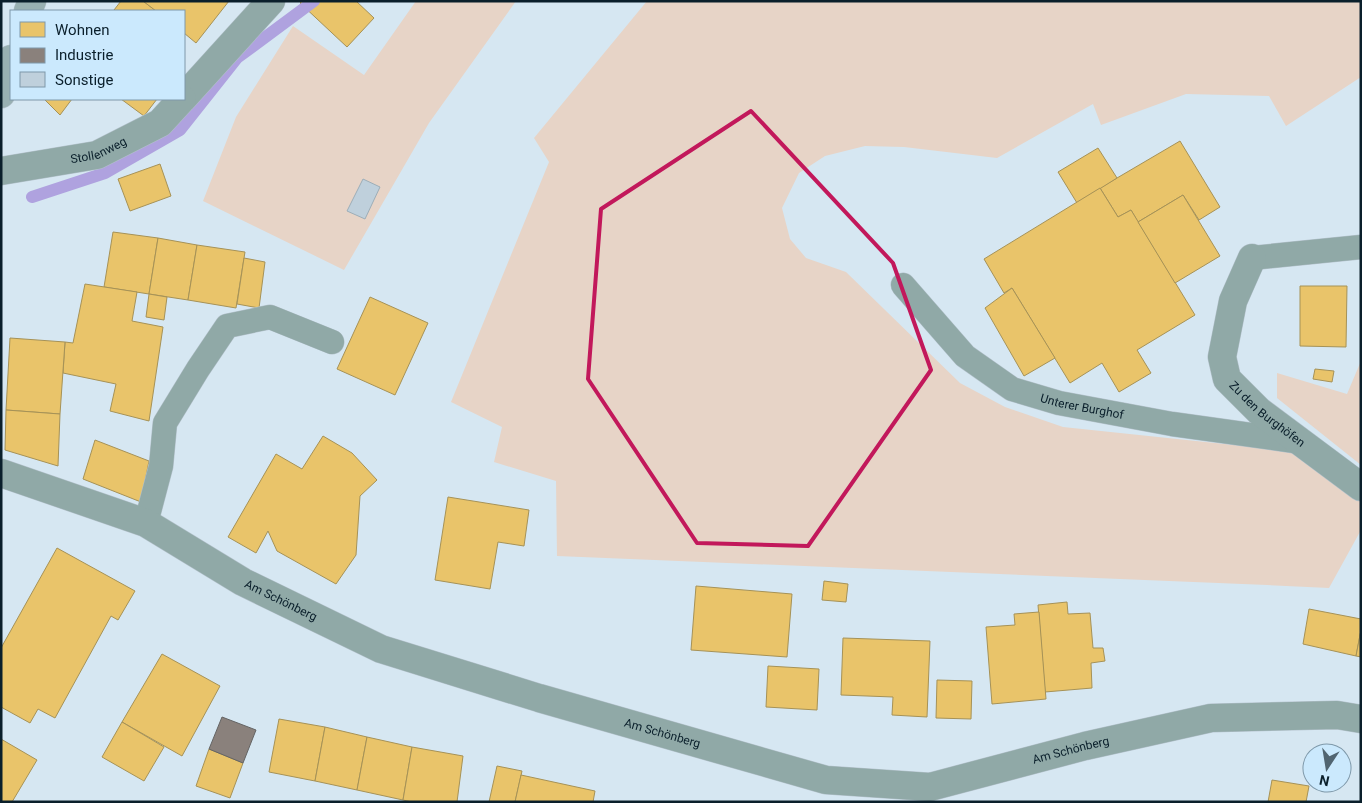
<svg xmlns="http://www.w3.org/2000/svg" width="1362" height="803" viewBox="0 0 1362 803" font-family="Roboto,sans-serif">
<style>
.green{fill:#e7d4c7}
.homes{fill:#e9c46a;stroke:#a69257}
.industry{fill:#8a817c;stroke:#646464}
.lines{fill:none;stroke-linecap:round;stroke-linejoin:round}
.stream{stroke:#afa2df;stroke-width:12}
.building{fill:#bfd0dc;stroke:#9daeb8}
.lane-casing{stroke:#b4c2cc;stroke-width:25}
.street-casing{stroke:#b4c2cc;stroke-width:29}
.secondary-casing{stroke:#b4c2cc;stroke-width:29}
.lane{stroke:#90a9a7;stroke-width:24}
.street{stroke:#90a9a7;stroke-width:28}
.secondary{stroke:#98b0b2;stroke-width:28}
.marked{fill:none;stroke:#c2185b;stroke-width:4;stroke-linejoin:round}
.labels{text-anchor:middle;dominant-baseline:central;stroke-width:5;stroke-linejoin:round;paint-order:stroke}
.street-label{font-size:12px;fill:#0a1f2b;stroke:#cbe9fd}
</style>
<rect width="100%" height="100%" fill="#d6e7f2"/>
<g class="green">
<path d="M 416,1 L 516,1 L 429,123 L 344,270 L 203,201 L 236,117 L 293,26 L 364,75 Z"/>
<path d="M 647,1 L 1361,1 L 1361,77 L 1286,126 L 1269,96 L 1186,94 L 1101,125 L 1093,104 L 997,158 L 904,147 L 865,146 L 825,156 L 799,173 L 782,208 L 790,239 L 806,258 L 846,272 L 960,383 L 1005,407 L 1063,427 L 1292,451 L 1361,502 L 1361,530 L 1329,588 L 1267,585 L 557,556 L 556,481 L 494,462 L 502,427 L 451,402 L 549,162 L 534,138 Z"/>
<path d="M 1361,361 L 1361,465 L 1277,398 L 1277,373 L 1347,394 Z"/>
</g>
<g class="homes">
<path d="M 121,1 L 143,1 L 156,11 L 115,11 L 114,10 Z"/>
<path d="M 143,1 L 229,1 L 196,43 L 184,33 L 184,11 L 156,11 Z"/>
<path d="M 302,1 L 356,1 L 374,18 L 347,47 L 300,3 Z"/>
<path d="M 44,99 L 72,99 L 60,115 Z"/>
<path d="M 121,99 L 157,99 L 144,116 Z"/>
<path d="M 1180,141 L 1220,207 L 1199,220 L 1183,195 L 1138,222 L 1131,210 L 1118,217 L 1100,188 Z"/>
<path d="M 1098,148 L 1117,178 L 1077,203 L 1058,172 Z"/>
<path d="M 160,164 L 171,196 L 130,211 L 118,179 Z"/>
<path d="M 1100,188 L 1118,217 L 1131,210 L 1195,315 L 1137,350 L 1151,373 L 1119,392 L 1102,363 L 1070,383 L 1012,288 L 1004,293 L 984,259 Z"/>
<path d="M 1183,195 L 1220,256 L 1175,283 L 1138,222 Z"/>
<path d="M 113,232 L 158,238 L 149,294 L 104,287 Z"/>
<path d="M 158,238 L 197,245 L 188,300 L 149,294 Z"/>
<path d="M 197,245 L 245,252 L 236,308 L 188,300 Z"/>
<path d="M 244,258 L 265,262 L 259,308 L 237,304 Z"/>
<path d="M 85,284 L 137,292 L 132,321 L 163,327 L 149,421 L 110,411 L 116,384 L 63,373 L 65,342 L 73,343 Z"/>
<path d="M 1300,286 L 1347,286 L 1346,347 L 1300,346 Z"/>
<path d="M 1012,288 L 1055,358 L 1024,376 L 985,308 Z"/>
<path d="M 149,294 L 167,297 L 164,320 L 146,317 Z"/>
<path d="M 370,297 L 428,323 L 395,395 L 337,369 Z"/>
<path d="M 10,338 L 65,342 L 60,414 L 6,410 Z"/>
<path d="M 1315,369 L 1334,371 L 1332,382 L 1313,379 Z"/>
<path d="M 6,410 L 60,414 L 58,466 L 5,450 Z"/>
<path d="M 323,436 L 352,453 L 377,480 L 360,496 L 356,555 L 336,584 L 277,551 L 268,531 L 256,553 L 228,537 L 276,454 L 302,469 Z"/>
<path d="M 95,440 L 149,461 L 141,502 L 83,479 Z"/>
<path d="M 448,497 L 529,510 L 524,546 L 498,542 L 490,589 L 435,580 Z"/>
<path d="M 57,548 L 135,591 L 118,620 L 111,616 L 55,718 L 38,709 L 30,723 L 1,707 L 1,648 Z"/>
<path d="M 824,581 L 848,584 L 846,602 L 822,600 Z"/>
<path d="M 696,586 L 792,594 L 787,657 L 691,650 Z"/>
<path d="M 1067,602 L 1068,614 L 1090,613 L 1093,648 L 1103,648 L 1105,661 L 1091,663 L 1092,688 L 1045,692 L 1038,605 Z"/>
<path d="M 1309,609 L 1361,619 L 1361,630 L 1356,656 L 1303,644 Z"/>
<path d="M 1039,612 L 1046,699 L 992,704 L 986,627 L 1015,625 L 1014,614 Z"/>
<path d="M 1361,630 L 1361,657 L 1356,656 Z"/>
<path d="M 843,638 L 930,641 L 927,717 L 892,715 L 893,697 L 841,695 Z"/>
<path d="M 162,654 L 220,686 L 182,756 L 122,722 Z"/>
<path d="M 768,666 L 819,669 L 817,710 L 766,707 Z"/>
<path d="M 937,680 L 972,681 L 971,719 L 936,718 Z"/>
<path d="M 279,719 L 325,727 L 315,781 L 269,772 Z"/>
<path d="M 122,722 L 164,747 L 144,781 L 102,757 Z"/>
<path d="M 325,727 L 367,737 L 357,790 L 315,781 Z"/>
<path d="M 367,737 L 412,747 L 403,800 L 357,790 Z"/>
<path d="M 1,739 L 37,760 L 12,802 L 1,802 Z"/>
<path d="M 412,747 L 463,756 L 457,802 L 412,802 L 403,800 Z"/>
<path d="M 209,749 L 243,763 L 230,798 L 196,786 Z"/>
<path d="M 497,766 L 522,771 L 515,802 L 489,802 Z"/>
<path d="M 521,775 L 595,791 L 593,802 L 515,802 Z"/>
<path d="M 1272,780 L 1309,786 L 1306,802 L 1268,802 Z"/>
</g>
<path class="industry" d="M 222,717 L 256,730 L 243,763 L 209,749 Z"/>
<g class="lines">
<path class="stream" d="M 32,197 L 105,173 L 180,130 L 237,58 L 314,1"/>
</g>
<path class="building" d="M 363,179 L 380,187 L 365,219 L 347,211 Z"/>
<g class="lines">
<g class="lane-casing">
<g id="lane">
<path d="M 1252,258 L 1361,247"/>
<path id="s1" d="M 903,285 L 965,356 L 1012,389 L 1059,403 L 1172,424 L 1301,442"/>
<path d="M 146,523 L 161,466 L 165,423 L 198,369 L 227,326 L 270,317 L 332,342"/>
</g>
</g>
<g class="street-casing">
<g id="street">
<path d="M 184,97 L 271,1"/>
<path id="s2" d="M 1,171 L 97,155 L 160,123 L 182,99"/>
<path id="s3" d="M 1252,258 L 1233,301 L 1222,357 L 1227,379 L 1259,411 L 1361,487"/>
<path id="s4" d="M 1,473 L 146,523 L 243,582 L 381,649 L 539,698 L 826,780 L 930,787 L 1085,746 L 1211,718 L 1337,715 L 1361,719"/>
</g>
</g>
<g class="secondary-casing">
<g id="secondary">
<path d="M 28,11 L 32,1"/>
<path d="M 1,94 L 11,59"/>
</g>
</g>
<use href="#lane" class="lane"/>
<use href="#street" class="street"/>
<use href="#secondary" class="secondary"/>
</g>
<path class="marked" d="M 751,111 L 893,263 L 931,370 L 808,546 L 697,543 L 588,379 L 601,209 Z"/>
<g class="labels">
<g class="street-label">
<text stroke="none"><textPath href="#s2" startOffset="100">Stollenweg</textPath></text>
<text stroke="none"><textPath href="#s1" startOffset="224">Unterer Burghof</textPath></text>
<text stroke="none"><textPath href="#s3" startOffset="180">Zu den Burghöfen</textPath></text>
<text stroke="none"><textPath href="#s4" startOffset="309">Am Schönberg</textPath></text>
<text stroke="none"><textPath href="#s4" startOffset="714">Am Schönberg</textPath></text>
<text stroke="none"><textPath href="#s4" startOffset="1134">Am Schönberg</textPath></text>
</g>
</g>
<rect width="1362" height="803" fill="none" stroke="#0a1f2b" stroke-width="5"/>
<rect x="10" y="10" width="175" height="90" fill="#cbe9fd" stroke="#7e98a9"/>
<rect x="20" y="22" width="25" height="15" fill="#e9c46a" stroke="#7e98a9"/>
<text x="55" y="35" font-size="15" fill="#0a1f2b">Wohnen</text>
<rect x="20" y="48" width="25" height="15" fill="#8a817c" stroke="#7e98a9"/>
<text x="55" y="60" font-size="15" fill="#0a1f2b">Industrie</text>
<rect x="20" y="72" width="25" height="15" fill="#bfd0dc" stroke="#7e98a9"/>
<text x="55" y="85" font-size="15" fill="#0a1f2b">Sonstige</text>
<g transform="translate(1327 768) rotate(192)"><circle r="24" fill="#cbe9fd" stroke="#7e98a9"/>
<path d="M0-4L9 19L0 12L-9 19Z" fill="#516571"/>
<text y="-8" font-size="14" font-weight="bold" text-anchor="middle" fill="#0a1f2b">N</text>
</g>
</svg>
